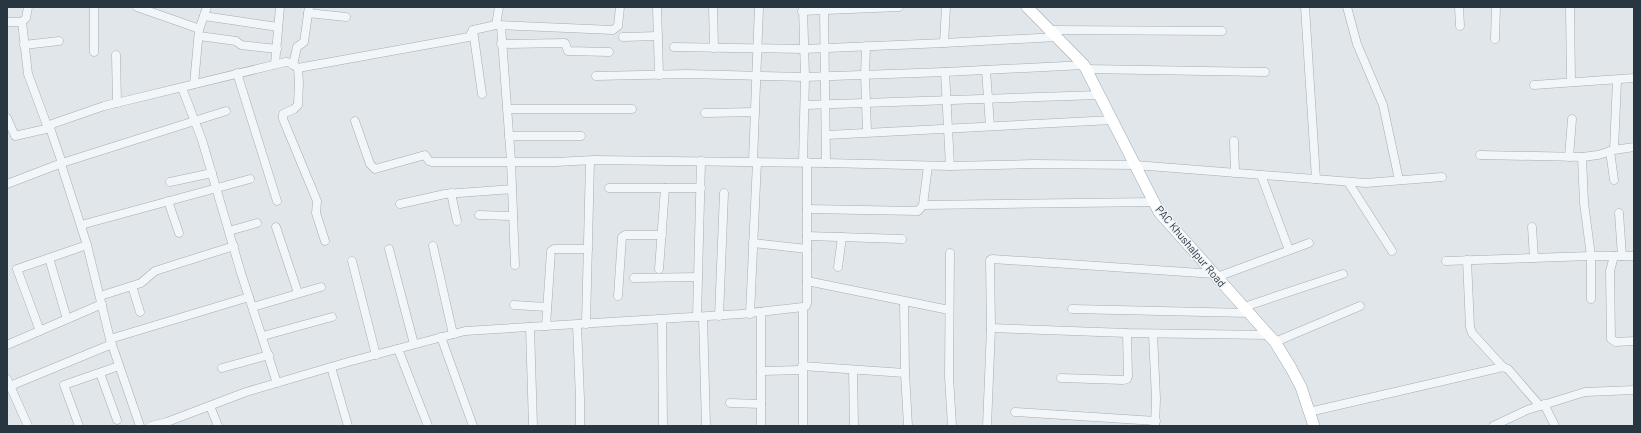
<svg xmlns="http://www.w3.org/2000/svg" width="1641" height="433" viewBox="0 0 1641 433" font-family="Barlow,sans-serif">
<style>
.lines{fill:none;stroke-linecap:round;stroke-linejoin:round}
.minor-casing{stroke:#a5aeb4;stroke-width:9}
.major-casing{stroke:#9facb6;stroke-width:12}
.minor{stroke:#f3f6f8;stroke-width:8}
.major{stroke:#fff;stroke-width:11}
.labels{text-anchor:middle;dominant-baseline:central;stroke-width:3;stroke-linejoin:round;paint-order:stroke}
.street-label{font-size:11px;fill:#283642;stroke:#f0f4f7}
</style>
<rect width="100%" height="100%" fill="#e0e6ea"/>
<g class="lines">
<g class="minor-casing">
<g id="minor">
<path d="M 137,7 L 197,28 L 199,30 L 194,84"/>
<path d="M 657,7 L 659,75"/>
<path d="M 713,7 L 714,48"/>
<path d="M 1305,7 L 1316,179"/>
<path d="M 1347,7 L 1357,44 L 1383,105 L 1399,180"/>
<path d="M 1459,7 L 1460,26"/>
<path d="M 1570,7 L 1571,82"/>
<path d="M 824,10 L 826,163"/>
<path d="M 802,11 L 899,7"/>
<path d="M 308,13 L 346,17"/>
<path d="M 204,16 L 278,27"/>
<path d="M 7,22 L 22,22 L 26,18 L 28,7"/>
<path d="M 22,22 L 28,74 L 48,128"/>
<path d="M 496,25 L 499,7"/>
<path d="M 501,26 L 511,161 L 515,265"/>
<path d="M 199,30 L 207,7"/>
<path d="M 473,30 L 482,94"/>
<path d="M 1050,30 L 1222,31"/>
<path d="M 199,36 L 236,41 L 241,45 L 277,49"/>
<path d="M 623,37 L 658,36"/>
<path d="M 1495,39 L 1496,7"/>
<path d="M 944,43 L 946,7"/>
<path d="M 501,44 L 565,43 L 568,51 L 609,52"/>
<path d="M 24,45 L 59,41"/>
<path d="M 866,46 L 865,75 L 867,132"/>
<path d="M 674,47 L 804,49 L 944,43 L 1057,37"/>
<path d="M 94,52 L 94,7"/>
<path d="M 116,55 L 117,103"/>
<path d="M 275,64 L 280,7"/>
<path d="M 293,65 L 297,47 L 304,42 L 309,7"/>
<path d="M 298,68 L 299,83 L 298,105 L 294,109 L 283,114 L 283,119 L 317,201 L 316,213 L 325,241"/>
<path d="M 1086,69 L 1265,72"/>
<path d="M 986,70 L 990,126"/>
<path d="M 945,72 L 950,166"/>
<path d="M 237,73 L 277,201"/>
<path d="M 596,76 L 688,74 L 805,77 L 945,72 L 1084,65"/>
<path d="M 1534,85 L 1634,78"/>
<path d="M 182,88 L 202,140 L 241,273 L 277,383"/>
<path d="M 805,105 L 1099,95"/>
<path d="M 507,109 L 632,109"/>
<path d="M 705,113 L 755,112"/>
<path d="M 7,118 L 15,136 L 50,128"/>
<path d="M 355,121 L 370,164 L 375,169 L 425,155 L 429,161 L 432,162 L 556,162 L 594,160 L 826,163 L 950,166 L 1034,164 L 1135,165 L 1366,183 L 1442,177"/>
<path d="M 827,135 L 1112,120"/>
<path d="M 509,136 L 581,136"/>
<path d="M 1234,141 L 1235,173"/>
<path d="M 1614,150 L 1617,80"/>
<path d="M 1610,151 L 1614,180"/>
<path d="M 1480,155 L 1582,157 L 1598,155 L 1614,150 L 1634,147"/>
<path d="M 1569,157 L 1572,119"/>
<path d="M 1582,157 L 1584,203 L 1591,256 L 1591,299"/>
<path d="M 753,161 L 759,7"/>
<path d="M 803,162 L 805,77 L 803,7"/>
<path d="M 62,163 L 226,111"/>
<path d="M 61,164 L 87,245 L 110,339 L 140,426"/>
<path d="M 1261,175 L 1289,250"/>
<path d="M 170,182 L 212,173"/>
<path d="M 1348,182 L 1392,251"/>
<path d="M 7,184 L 62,163 L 50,128 L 52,124 L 104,106 L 286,62 L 291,63 L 298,68 L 469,37 L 473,30 L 496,25 L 613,30 L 618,26 L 620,7"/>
<path d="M 609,188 L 701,188"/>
<path d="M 451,193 L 457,221"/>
<path d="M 168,201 L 179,233"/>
<path d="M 400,204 L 445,194 L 512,189"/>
<path d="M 923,205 L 1155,202"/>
<path d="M 807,209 L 918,211 L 923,205 L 928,166"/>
<path d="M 1619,213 L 1622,256"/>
<path d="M 479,215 L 513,216"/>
<path d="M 81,225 L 250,179"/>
<path d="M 276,227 L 298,293"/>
<path d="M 1532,227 L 1534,258"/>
<path d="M 229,231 L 257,223"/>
<path d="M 807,236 L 902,239"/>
<path d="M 753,243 L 807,249"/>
<path d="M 433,246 L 453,334"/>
<path d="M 389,249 L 414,344"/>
<path d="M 950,253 L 949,377 L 952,426"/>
<path d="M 1614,256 L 1610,271 L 1611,339 L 1616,342 L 1634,341"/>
<path d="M 49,258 L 67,319"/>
<path d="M 1467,260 L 1470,327 L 1472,333 L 1503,367"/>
<path d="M 352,261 L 376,355"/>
<path d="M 1446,261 L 1591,256 L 1634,256"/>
<path d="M 838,267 L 842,237"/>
<path d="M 659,269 L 665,188"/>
<path d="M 1217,277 L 1309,243"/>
<path d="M 634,278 L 698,277"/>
<path d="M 807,281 L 949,310"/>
<path d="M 132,286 L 140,312"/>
<path d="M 100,296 L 141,283 L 155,271 L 234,246"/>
<path d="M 618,296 L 622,237 L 625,235 L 662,235"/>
<path d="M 904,301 L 905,373 L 908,426"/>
<path d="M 514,305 L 547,307"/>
<path d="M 253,307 L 321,287"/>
<path d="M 803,307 L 803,426"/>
<path d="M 1244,307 L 1343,274"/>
<path d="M 1072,309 L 1249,313"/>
<path d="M 750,314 L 757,162"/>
<path d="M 719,316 L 724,193"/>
<path d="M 697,317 L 701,161"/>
<path d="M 703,317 L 706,426"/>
<path d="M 662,320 L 663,426"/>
<path d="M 586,324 L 590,161"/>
<path d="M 577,325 L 580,399 L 580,426"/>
<path d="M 546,326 L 551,251 L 554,249 L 588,249"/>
<path d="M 530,327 L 533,426"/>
<path d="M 991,328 L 1127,333 L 1269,335"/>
<path d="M 40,331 L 17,269 L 87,245"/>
<path d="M 1153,334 L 1156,399 L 1155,425"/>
<path d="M 263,336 L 332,317"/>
<path d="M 441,337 L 473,426"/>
<path d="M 110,339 L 249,297"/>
<path d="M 1275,342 L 1360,306"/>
<path d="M 7,345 L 102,304"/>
<path d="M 398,349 L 428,426"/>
<path d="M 802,366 L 905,373"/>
<path d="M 331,367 L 348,426"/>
<path d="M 222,368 L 269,355"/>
<path d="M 853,370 L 854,426"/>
<path d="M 761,371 L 802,370"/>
<path d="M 100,373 L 117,420"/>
<path d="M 1061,378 L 1123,380 L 1127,379 L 1128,376 L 1127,333"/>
<path d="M 7,379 L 28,426"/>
<path d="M 10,386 L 112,344"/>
<path d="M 730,403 L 761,404"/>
<path d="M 1544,404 L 1555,426"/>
<path d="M 210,406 L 218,426"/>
<path d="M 1015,412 L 1156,421"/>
<path d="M 1309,412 L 1503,367 L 1508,369 L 1540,406"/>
<path d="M 79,426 L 64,385 L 119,366"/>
<path d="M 151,426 L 167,422 L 246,392 L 348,362 L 465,331 L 741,314 L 803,307 L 806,306 L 807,303 L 807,162"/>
<path d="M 761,426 L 761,313"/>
<path d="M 987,426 L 991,328 L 990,260 L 992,259 L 1215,274"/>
<path d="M 1493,426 L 1527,410 L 1585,392 L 1634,390"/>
</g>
</g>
<g class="major-casing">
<path id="major" d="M 1027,7 L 1084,65 L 1159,212 L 1275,342 L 1291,368 L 1301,387 L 1314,426"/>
</g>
<use href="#minor" class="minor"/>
<use href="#major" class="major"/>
</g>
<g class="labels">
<g class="street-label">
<text transform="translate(1191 246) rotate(50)">PAC Khushalpur Road</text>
</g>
</g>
<rect width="1641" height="433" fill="none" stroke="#283642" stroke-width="16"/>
</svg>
